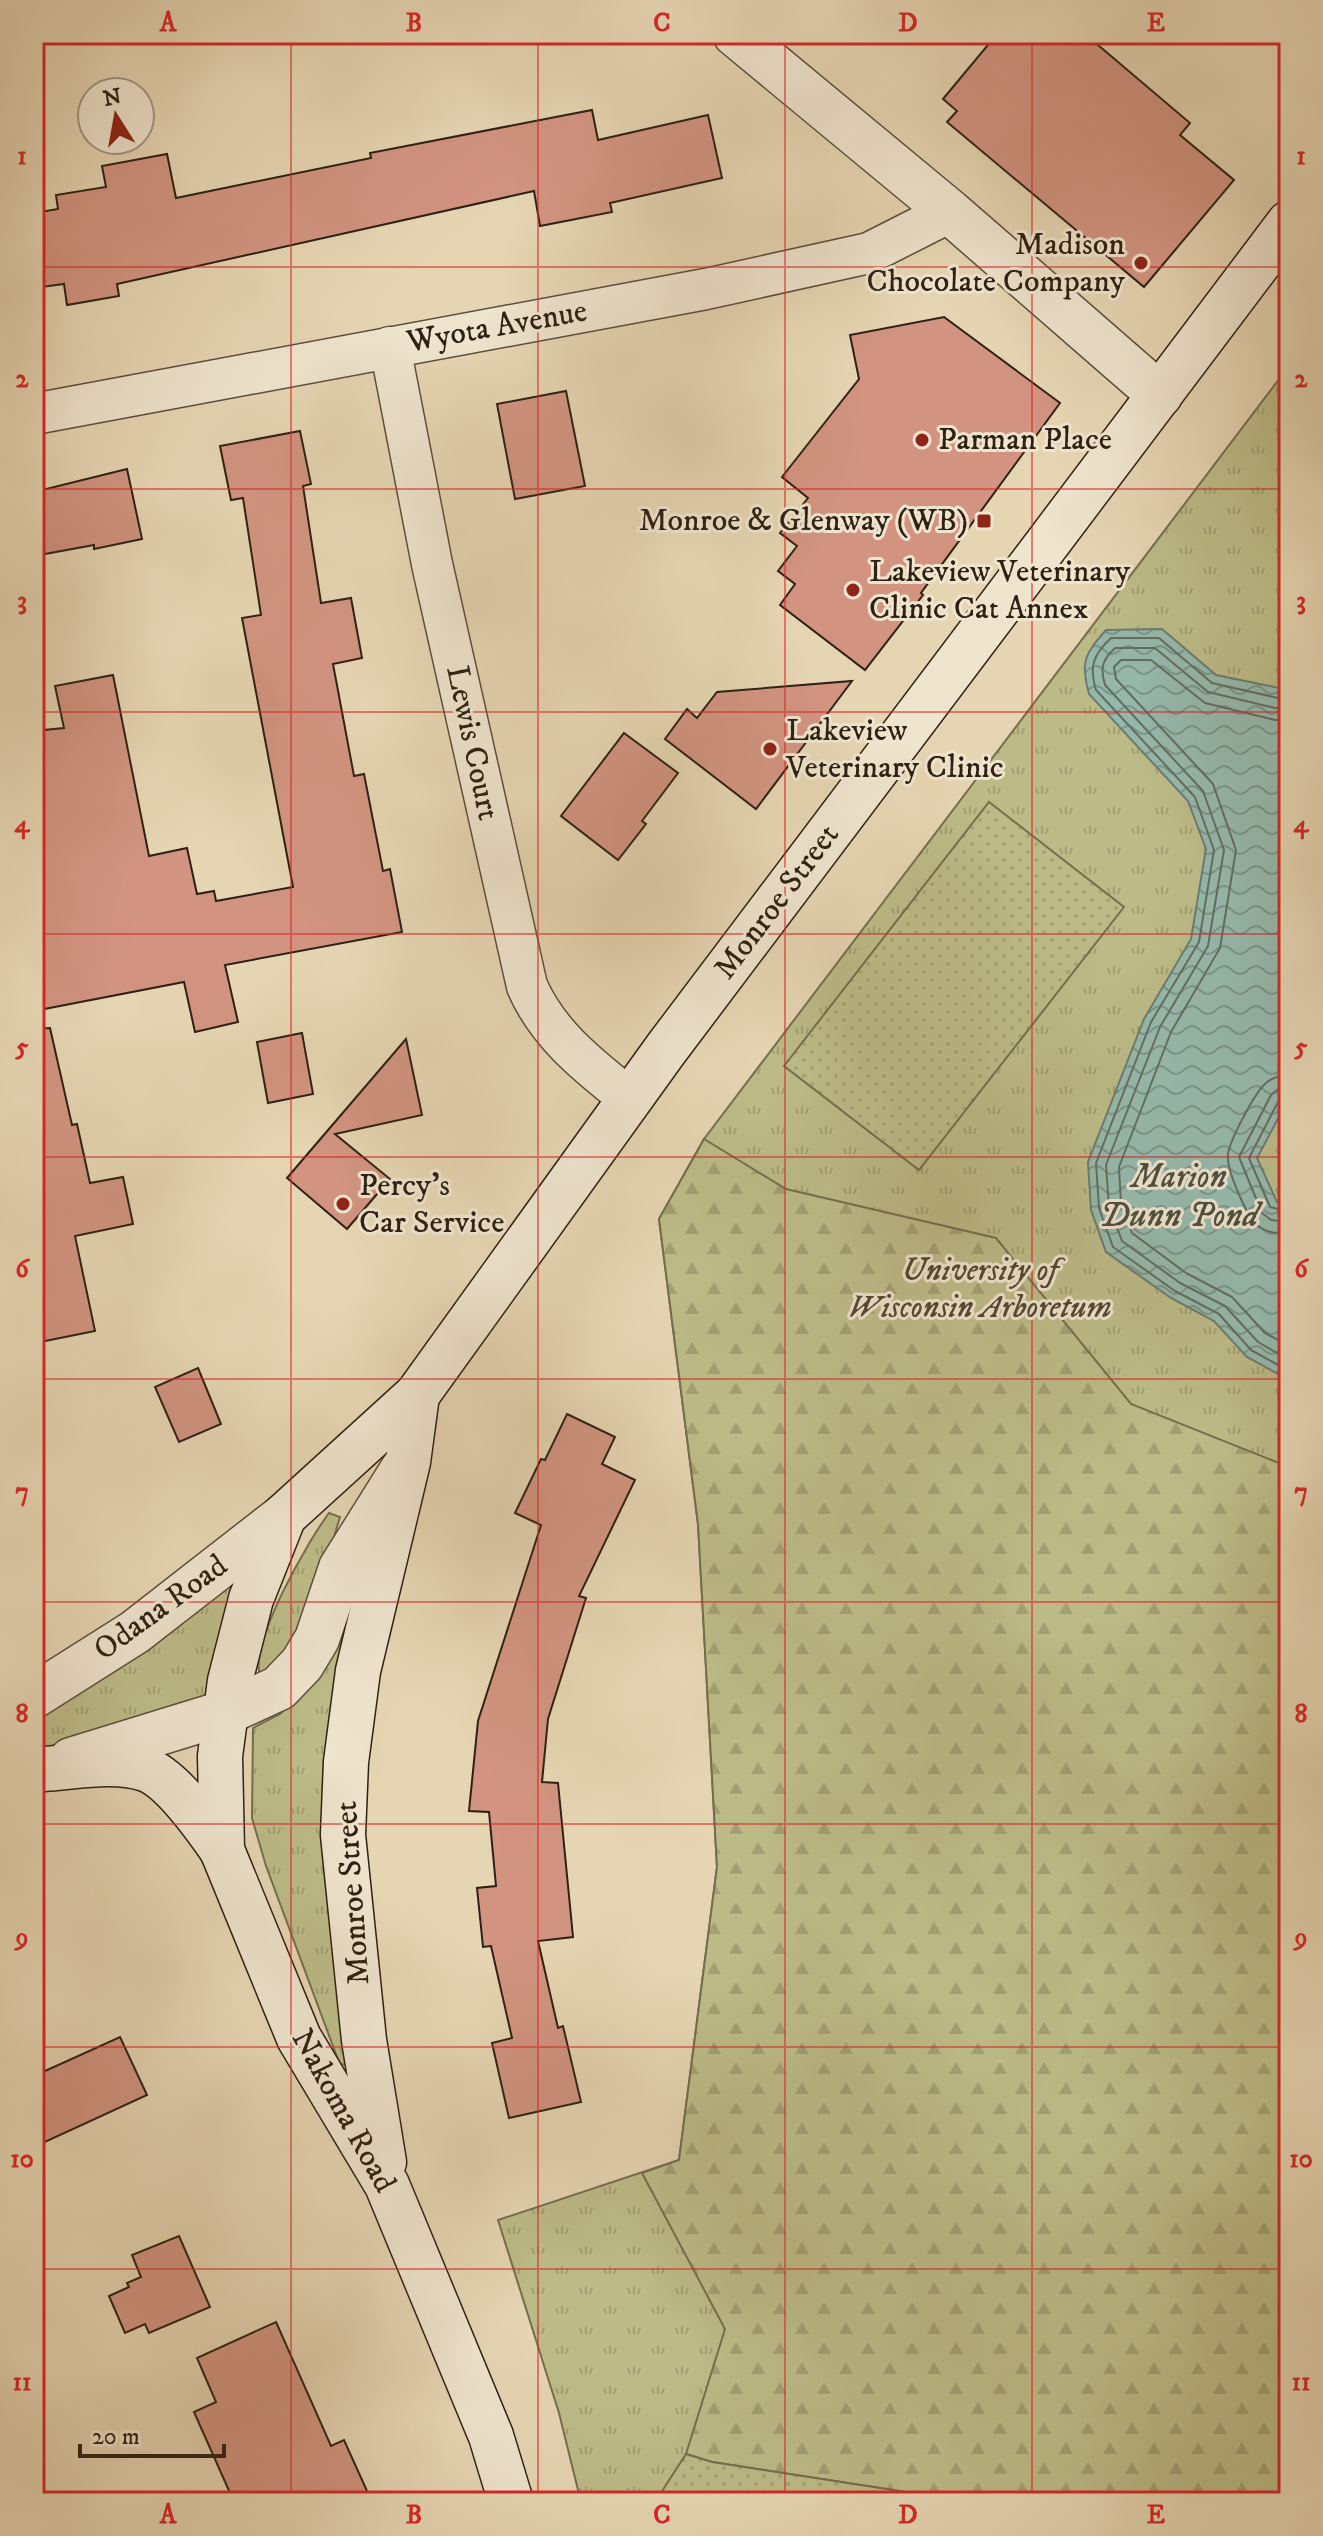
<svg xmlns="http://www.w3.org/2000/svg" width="1323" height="2536" viewBox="0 0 1323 2536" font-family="'IM FELL DW Pica',serif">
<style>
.grass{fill:url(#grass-tufts);stroke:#756e4e;stroke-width:2}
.forest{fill:url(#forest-firs);stroke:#756e4e;stroke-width:2}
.garden{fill:url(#garden-dots);stroke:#756e4e;stroke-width:2}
.water{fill:url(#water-waves);stroke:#6c7c6f;stroke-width:2}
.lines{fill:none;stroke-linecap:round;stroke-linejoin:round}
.shore{stroke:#626d60;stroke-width:2}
.building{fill:#d29481;stroke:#2e2113;stroke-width:2}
.minor-casing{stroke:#5c4e3b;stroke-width:43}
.tertiary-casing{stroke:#5c4e3b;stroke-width:47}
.secondary-casing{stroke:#2e2113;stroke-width:47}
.minor{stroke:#efe4ce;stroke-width:40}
.tertiary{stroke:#efe4ce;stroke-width:44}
.secondary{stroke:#efe4ce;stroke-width:44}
.grid{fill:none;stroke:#d62828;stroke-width:2;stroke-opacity:0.55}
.poi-dot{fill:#8f2418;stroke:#efe4ce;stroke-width:3}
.labels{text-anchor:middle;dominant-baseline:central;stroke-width:6;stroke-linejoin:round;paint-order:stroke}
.poi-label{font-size:32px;fill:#2e2113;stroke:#efe4ce;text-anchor:start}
.street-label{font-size:32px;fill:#2e2113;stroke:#efe4ce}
.park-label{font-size:32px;font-style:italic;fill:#524830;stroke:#efe4ce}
.water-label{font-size:34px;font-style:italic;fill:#4d4f41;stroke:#efe4ce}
.neatline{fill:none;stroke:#d62828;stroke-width:3}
.grid-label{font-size:26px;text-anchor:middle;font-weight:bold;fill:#d62828}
</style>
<defs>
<pattern id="grass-tufts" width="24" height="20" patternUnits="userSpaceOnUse" patternTransform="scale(2)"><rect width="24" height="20" fill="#bcbb88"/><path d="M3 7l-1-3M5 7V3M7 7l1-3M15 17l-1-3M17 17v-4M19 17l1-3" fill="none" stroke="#a2a074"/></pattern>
<pattern id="forest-firs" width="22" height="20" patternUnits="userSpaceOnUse" patternTransform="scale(2)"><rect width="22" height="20" fill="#bcbb88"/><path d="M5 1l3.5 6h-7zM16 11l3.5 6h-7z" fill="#a2a074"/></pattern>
<pattern id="garden-dots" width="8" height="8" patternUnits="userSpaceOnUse" patternTransform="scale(2)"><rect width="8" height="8" fill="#bcbb88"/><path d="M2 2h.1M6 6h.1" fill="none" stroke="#a2a074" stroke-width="1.8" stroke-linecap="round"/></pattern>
<pattern id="water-waves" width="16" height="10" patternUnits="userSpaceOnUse" patternTransform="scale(2)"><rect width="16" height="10" fill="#96b9ad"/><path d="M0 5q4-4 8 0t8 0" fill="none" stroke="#7b968c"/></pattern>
</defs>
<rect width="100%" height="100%" fill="#e6d5b3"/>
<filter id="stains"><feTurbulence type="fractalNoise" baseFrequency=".0025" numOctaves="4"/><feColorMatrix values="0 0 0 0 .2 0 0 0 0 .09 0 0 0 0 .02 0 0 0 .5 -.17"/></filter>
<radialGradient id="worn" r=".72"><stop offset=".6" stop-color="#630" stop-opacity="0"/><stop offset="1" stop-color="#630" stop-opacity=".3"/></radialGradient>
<g class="grass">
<path d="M 1289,366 L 1289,2502 L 581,2502 L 559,2413 L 498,2220 L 679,2160 L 717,1867 L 698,1524 L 659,1219 L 704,1139 Z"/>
<path d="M 329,1513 L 340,1517 C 324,1569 307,1645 260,1676 C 249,1643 308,1541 329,1513 Z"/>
<path d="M 375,1543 L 354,2062 L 340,2065 L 266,1866 L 252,1818 L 253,1728 L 280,1714 L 311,1686 Z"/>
<path d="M 239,1575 L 208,1700 L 34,1752 L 34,1720 C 108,1678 173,1628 239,1575 Z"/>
</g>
<path class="forest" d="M 704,1139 L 786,1189 L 996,1238 L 1131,1404 L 1289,1467 L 1289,2502 L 955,2502 L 951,2499 L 712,2462 L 686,2454 L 725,2329 L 642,2173 L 679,2160 L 717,1867 L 698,1524 L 659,1219 Z"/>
<g class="garden">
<path d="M 989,802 L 1124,907 L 919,1170 L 784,1066 Z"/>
<path d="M 686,2454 L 712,2462 L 951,2499 L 955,2502 L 655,2502 Z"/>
</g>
<path class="water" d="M 1162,629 L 1216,675 L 1289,690 L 1289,1098 L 1257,1158 L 1277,1202 L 1289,1205 L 1289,1380 L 1247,1357 L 1214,1321 L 1171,1298 L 1106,1252 L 1091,1210 L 1088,1162 L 1144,1019 L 1191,939 L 1206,849 L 1188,801 L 1089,694 C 1080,661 1085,654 1106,630 Z"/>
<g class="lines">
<g class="shore">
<path d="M 1289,698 L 1278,698 L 1212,683 L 1159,638 L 1111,638 C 1093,655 1089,666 1096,690 L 1195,797 L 1214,850 L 1199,942 L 1151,1022 L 1096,1163 L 1099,1208 L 1113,1247 L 1175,1291 L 1219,1314 L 1251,1350 L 1289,1371"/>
<path d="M 1289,708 L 1275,708 L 1208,692 L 1155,648 L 1115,648 C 1102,660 1100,668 1105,685 L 1203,791 L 1224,850 L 1208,946 L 1160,1027 L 1106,1165 L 1109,1206 L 1122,1241 L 1180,1283 L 1225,1306 L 1258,1342 L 1289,1360"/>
<path d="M 1289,720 L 1275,720 L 1205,703 L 1151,660 L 1121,660 L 1114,667 L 1116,679 L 1213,784 L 1236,850 L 1220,948 L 1171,1032 L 1119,1167 L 1121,1204 L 1132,1233 L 1186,1273 L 1232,1297 L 1265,1333 L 1289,1346"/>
<path d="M 1289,1075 C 1280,1075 1273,1077 1266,1083 C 1255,1092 1230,1140 1228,1154 C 1226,1169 1247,1218 1259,1227 C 1268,1233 1279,1234 1289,1234"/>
<path d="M 1289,1087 L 1278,1089 L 1271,1095 L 1239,1157 L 1262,1213 L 1271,1220 L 1289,1222"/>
<path d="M 1289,1097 L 1278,1102 L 1249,1158 L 1270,1207 L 1289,1212"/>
</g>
</g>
<g class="building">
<path d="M 997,34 L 1085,34 L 1190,123 L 1180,135 L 1234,180 L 1144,287 L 947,122 L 957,111 L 943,99 Z"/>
<path d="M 592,110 L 598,140 L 708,115 L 722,178 L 610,203 L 612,212 L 540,226 L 534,191 L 117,284 L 119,296 L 67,305 L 64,284 L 42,287 L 34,240 L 34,213 L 58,209 L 56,195 L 106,187 L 102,166 L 167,154 L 176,198 L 371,158 L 370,153 Z"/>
<path d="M 944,317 L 1060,403 L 921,593 L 923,595 L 865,670 L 780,605 L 795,584 L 778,571 L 797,546 L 780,533 L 808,498 L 782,477 L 859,379 L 850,335 Z"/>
<path d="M 566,391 L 585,486 L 515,499 L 497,404 Z"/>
<path d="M 300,431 L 311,484 L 303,486 L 321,603 L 351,598 L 362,658 L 333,664 L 354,776 L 364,774 L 383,871 L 390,869 L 402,932 L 225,965 L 238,1022 L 195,1032 L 184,982 L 34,1011 L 34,731 L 64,728 L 55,686 L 113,675 L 149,856 L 187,848 L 197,894 L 214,891 L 216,901 L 293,887 L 242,618 L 261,615 L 243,498 L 231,500 L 220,446 Z"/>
<path d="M 127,469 L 142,539 L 94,549 L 94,545 L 34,556 L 34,492 Z"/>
<path d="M 852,681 L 756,809 L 665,739 L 687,709 L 697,718 L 717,692 Z"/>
<path d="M 624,733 L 678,773 L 642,821 L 646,824 L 618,860 L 561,816 Z"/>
<path d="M 50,1028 L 72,1125 L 77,1124 L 90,1183 L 123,1177 L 133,1224 L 75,1236 L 95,1331 L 40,1342 L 34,1315 L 34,1029 Z"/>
<path d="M 302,1033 L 313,1094 L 268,1103 L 257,1042 Z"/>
<path d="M 406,1039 L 422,1115 L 335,1134 L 390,1179 L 347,1229 L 287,1178 Z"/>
<path d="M 198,1368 L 221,1424 L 179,1442 L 155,1387 Z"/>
<path d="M 567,1414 L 615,1437 L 602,1464 L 635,1480 L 579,1596 L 586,1598 L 548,1719 L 542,1782 L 558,1783 L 573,1937 L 538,1941 L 558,2028 L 563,2026 L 581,2102 L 509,2118 L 492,2043 L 512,2038 L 491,1946 L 483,1947 L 477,1888 L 496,1886 L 489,1812 L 469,1811 L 478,1721 L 541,1525 L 515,1513 L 541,1459 L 545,1460 Z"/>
<path d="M 120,2037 L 147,2095 L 34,2147 L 34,2076 Z"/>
<path d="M 179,2236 L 210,2307 L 149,2333 L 145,2324 L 125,2333 L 109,2296 L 129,2287 L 127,2283 L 141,2277 L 132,2255 Z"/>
<path d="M 276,2322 L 331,2446 L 344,2440 L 372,2502 L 234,2502 L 194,2412 L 216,2402 L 197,2358 Z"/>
</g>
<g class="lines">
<g class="minor-casing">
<g id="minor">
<path d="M 390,347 L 432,564 L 527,986 C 548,1035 589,1066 630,1099"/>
<path d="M 34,414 L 706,289 L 869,253 L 950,212"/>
</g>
</g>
<g class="tertiary-casing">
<g id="tertiary">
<path d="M 735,34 L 950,212 L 1160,395"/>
<path d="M 34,1696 L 135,1632 L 284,1516"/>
<path d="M 71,1760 L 227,1712 L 279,1688 L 302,1664 L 317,1639 L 341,1568 L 403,1469"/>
</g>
</g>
<g class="secondary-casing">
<g id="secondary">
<path d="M 44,1769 C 76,1767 115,1759 145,1769 C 172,1778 206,1827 222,1850"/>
<path d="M 384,2162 L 364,2040 L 343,1835 L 346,1762 L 358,1671 L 408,1462 L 417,1395"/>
<path d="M 511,2502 L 491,2436 L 387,2185 L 299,2038 L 222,1850 L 220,1756 L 230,1681 L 251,1599 L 284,1516 L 417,1395 L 666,1049 L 1289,223"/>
</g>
</g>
<use href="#minor" class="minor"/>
<use href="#tertiary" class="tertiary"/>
<use href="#secondary" class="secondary"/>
</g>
<path class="grid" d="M 291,34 L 291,2502M 538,34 L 538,2502M 785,34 L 785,2502M 1032,34 L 1032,2502M 34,267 L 1289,267M 34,489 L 1289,489M 34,712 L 1289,712M 34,934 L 1289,934M 34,1157 L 1289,1157M 34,1379 L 1289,1379M 34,1602 L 1289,1602M 34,1824 L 1289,1824M 34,2047 L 1289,2047M 34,2269 L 1289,2269"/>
<g class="poi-dot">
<circle cx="1141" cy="263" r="8"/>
<circle cx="922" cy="440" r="8"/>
<rect x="976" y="513" width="16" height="16" rx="4"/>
<circle cx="853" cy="590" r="8"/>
<circle cx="770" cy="749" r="8"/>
<circle cx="343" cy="1204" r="8"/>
</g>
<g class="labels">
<g class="poi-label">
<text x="1125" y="245" text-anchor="end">Madison<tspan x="1125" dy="37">Chocolate Company</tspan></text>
<text x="938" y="440">Parman Place</text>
<text x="968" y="521" text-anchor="end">Monroe &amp; Glenway (WB)</text>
<text x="869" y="572">Lakeview Veterinary<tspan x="869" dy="37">Clinic Cat Annex</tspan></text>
<text x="786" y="731">Lakeview<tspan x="786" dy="37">Veterinary Clinic</tspan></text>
<text x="359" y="1186">Percy's<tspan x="359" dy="37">Car Service</tspan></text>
</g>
<g class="street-label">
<text transform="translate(497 327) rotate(-10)">Wyota Avenue</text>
<text transform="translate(472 743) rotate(78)">Lewis Court</text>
<text transform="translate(777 902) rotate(-53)">Monroe Street</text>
<text transform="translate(161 1608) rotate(-36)">Odana Road</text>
<text transform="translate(353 1893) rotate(-94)">Monroe Street</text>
<text transform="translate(343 2111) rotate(61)">Nakoma Road</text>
</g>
<g class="park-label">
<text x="980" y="1271">University of<tspan x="980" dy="37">Wisconsin Arboretum</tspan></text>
</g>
<g class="water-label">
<text x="1179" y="1177">Marion<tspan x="1179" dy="39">Dunn Pond</tspan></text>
</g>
</g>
<rect width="1323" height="2536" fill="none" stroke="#e6d5b3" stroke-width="88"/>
<g transform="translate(116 116) rotate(349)"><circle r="38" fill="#efe4ce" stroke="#a29683" stroke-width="2"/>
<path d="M0-6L14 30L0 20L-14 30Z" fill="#8f2418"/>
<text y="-12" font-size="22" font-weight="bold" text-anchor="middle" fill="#2e2113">N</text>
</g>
<path d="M80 2444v12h144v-12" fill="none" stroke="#2e2113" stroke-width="4"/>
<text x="92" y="2444" font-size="24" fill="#2e2113" stroke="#efe4ce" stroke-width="6" paint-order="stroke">20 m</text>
<rect x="44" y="44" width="1235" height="2448" class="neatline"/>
<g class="grid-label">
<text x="168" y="31">A</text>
<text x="414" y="31">B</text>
<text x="662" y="31">C</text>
<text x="908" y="31">D</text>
<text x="1156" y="31">E</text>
<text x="22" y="164">1</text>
<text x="1301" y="164">1</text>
<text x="22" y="387">2</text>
<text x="1301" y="387">2</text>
<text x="22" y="609">3</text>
<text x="1301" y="609">3</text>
<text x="22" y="832">4</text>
<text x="1301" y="832">4</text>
<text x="22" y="1055">5</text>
<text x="1301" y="1055">5</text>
<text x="22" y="1277">6</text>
<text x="1301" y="1277">6</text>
<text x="22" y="1500">7</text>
<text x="1301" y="1500">7</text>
<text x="22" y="1722">8</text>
<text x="1301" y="1722">8</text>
<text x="22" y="1945">9</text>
<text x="1301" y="1945">9</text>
<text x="22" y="2167">10</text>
<text x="1301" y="2167">10</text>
<text x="22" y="2390">11</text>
<text x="1301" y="2390">11</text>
<text x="168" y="2523">A</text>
<text x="414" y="2523">B</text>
<text x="662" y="2523">C</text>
<text x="908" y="2523">D</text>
<text x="1156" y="2523">E</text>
</g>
<rect width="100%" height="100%" filter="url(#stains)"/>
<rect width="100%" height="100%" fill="url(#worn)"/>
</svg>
